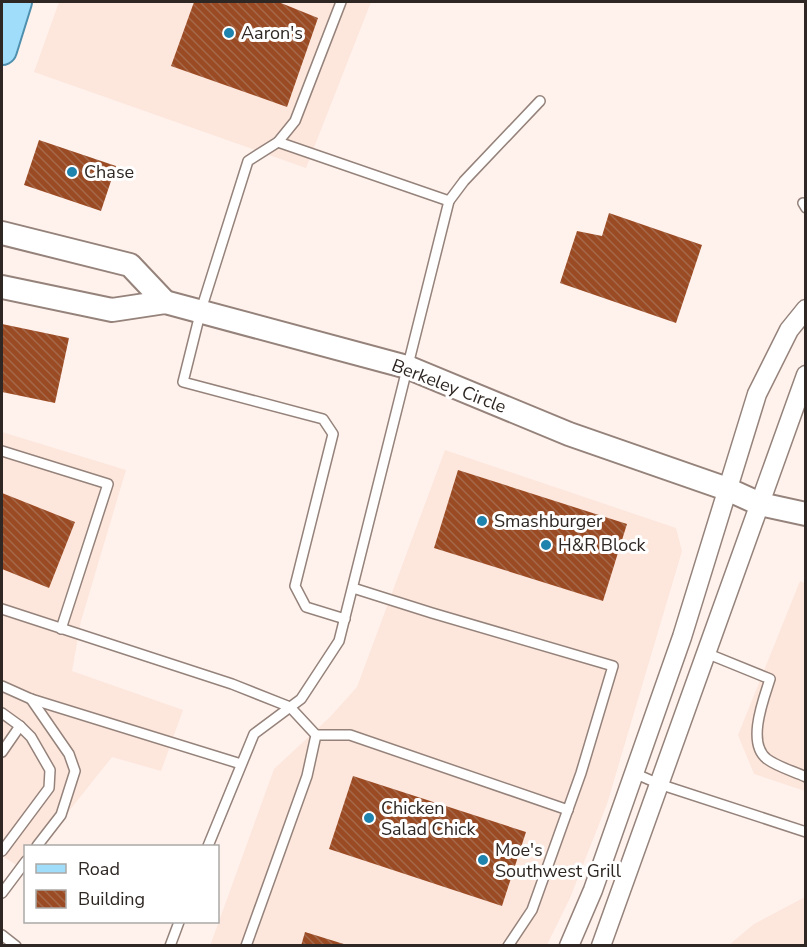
<svg xmlns="http://www.w3.org/2000/svg" width="807" height="947" viewBox="0 0 807 947" font-family="'Nunito Sans',sans-serif">
<style>
.built{fill:#fde6dc}
.building{fill:url(#building-back-hatch)}
.lines{fill:none;stroke-linecap:round;stroke-linejoin:round}
.service-casing{stroke:#95837b;stroke-width:12}
.minor-casing{stroke:#95837b;stroke-width:21}
.tertiary-casing{stroke:#95837b;stroke-width:26}
.primary-casing{stroke:#4f8fae;stroke-width:32}
.service{stroke:#fff;stroke-width:9}
.minor{stroke:#fff;stroke-width:18}
.tertiary{stroke:#fff;stroke-width:22}
.primary{stroke:#a0ddfb;stroke-width:28}
.poi-dot{fill:#1e83ad;stroke:#fff;stroke-width:2}
.labels{text-anchor:middle;dominant-baseline:central;stroke-width:6;stroke-linejoin:round;paint-order:stroke}
.poi-label{font-size:18px;fill:#2e2723;stroke:#fff;text-anchor:start}
.street-label{font-size:18px;fill:#2e2723;stroke:#fff}
</style>
<defs>
<pattern id="building-back-hatch" width="6" height="6" patternUnits="userSpaceOnUse" patternTransform="scale(1.5)"><rect width="6" height="6" fill="#9b4b23"/><path d="M-1 5l2 2M0 0l6 6M5-1l2 2" fill="none" stroke="#a4684a"/></pattern>
</defs>
<rect width="100%" height="100%" fill="#fff2ed"/>
<g class="built">
<path d="M 59,2 L 371,2 L 306,168 L 34,72 Z"/>
<path d="M 2,432 L 126,470 L 81,621 L 72,671 L 183,710 L 161,771 L 112,757 L 41,846 L 26,846 L 25,866 L 23,869 L 2,856 Z"/>
<path d="M 445,450 L 676,528 L 682,551 L 607,804 L 570,898 L 547,945 L 210,946 L 274,769 L 330,717 L 357,687 Z"/>
<path d="M 800,581 L 805,583 L 805,791 L 754,774 L 738,735 Z"/>
<path d="M 805,897 L 805,945 L 729,945 L 754,924 Z"/>
</g>
<g class="building">
<path d="M 194,2 L 282,2 L 281,3 L 318,18 L 287,107 L 171,66 Z"/>
<path d="M 39,140 L 116,166 L 101,211 L 24,185 Z"/>
<path d="M 609,213 L 702,245 L 676,323 L 560,283 L 577,231 L 602,236 Z"/>
<path d="M 2,324 L 69,338 L 55,403 L 2,392 Z"/>
<path d="M 458,470 L 627,524 L 603,601 L 434,548 Z"/>
<path d="M 2,493 L 75,522 L 49,588 L 2,569 Z"/>
<path d="M 353,776 L 526,832 L 502,906 L 329,849 Z"/>
<path d="M 305,932 L 347,945 L 347,946 L 301,946 Z"/>
</g>
<g class="lines">
<g class="service-casing">
<g id="service">
<path d="M 341,2 L 295,121 L 278,142 L 248,161 L 201,310 L 183,382 L 323,419 L 333,434 L 295,586 L 306,607 L 345,619"/>
<path d="M 278,142 L 449,201"/>
<path d="M 803,203 L 806,208"/>
<path d="M 2,451 L 108,484 L 61,629"/>
<path d="M 353,588 L 432,613 L 613,666 L 581,773 L 532,910 L 508,946"/>
<path d="M 2,609 L 232,684 L 290,707 L 316,735 L 307,776 L 246,946"/>
<path d="M 706,653 L 770,679 C 764,698 746,743 767,759 C 778,767 793,771 806,777"/>
<path d="M 2,686 L 31,699 L 241,764"/>
<path d="M 31,699 L 69,754 L 75,771 L 61,815 L 37,846"/>
<path d="M 2,713 L 20,726 L 31,737 L 50,770 L 49,788 L 2,851"/>
<path d="M 316,735 L 350,735 L 568,810"/>
<path d="M 2,752 L 20,726"/>
<path d="M 634,773 L 659,784 L 806,832"/>
<path d="M 208,846 L 254,734 L 301,699 L 339,641 L 449,201 L 464,181 L 540,101"/>
<path d="M 2,893 L 26,861"/>
<path d="M 2,935 L 16,946"/>
<path d="M 170,946 L 179,922"/>
</g>
</g>
<g class="minor-casing">
<g id="minor">
<path d="M 569,946 L 593,890 L 682,637 L 757,394 L 789,330 L 806,309"/>
<path d="M 601,946 L 806,375"/>
</g>
</g>
<g class="tertiary-casing">
<g id="tertiary">
<path d="M 2,233 L 130,265 L 165,302"/>
<path d="M 2,287 L 112,310 L 165,302 L 407,367 L 569,434 L 727,489 L 760,504 L 806,514"/>
</g>
</g>
<g class="primary-casing">
<path id="primary" d="M 2,50 L 17,2"/>
</g>
<use href="#service" class="service"/>
<use href="#minor" class="minor"/>
<use href="#tertiary" class="tertiary"/>
<use href="#primary" class="primary"/>
</g>
<g class="poi-dot">
<circle cx="229" cy="33" r="6"/>
<circle cx="72" cy="172" r="6"/>
<circle cx="482" cy="521" r="6"/>
<circle cx="546" cy="545" r="6"/>
<circle cx="369" cy="818" r="6"/>
<circle cx="483" cy="860" r="6"/>
</g>
<g class="labels">
<g class="poi-label">
<text x="241" y="33">Aaron's</text>
<text x="84" y="172">Chase</text>
<text x="494" y="521">Smashburger</text>
<text x="558" y="545">H&amp;R Block</text>
<text x="381" y="808">Chicken<tspan x="381" dy="21">Salad Chick</tspan></text>
<text x="495" y="850">Moe's<tspan x="495" dy="21">Southwest Grill</tspan></text>
</g>
<g class="street-label">
<text transform="translate(449 386) rotate(21)">Berkeley Circle</text>
</g>
</g>
<rect width="807" height="947" fill="none" stroke="#2e2723" stroke-width="6"/>
<rect x="24" y="845" width="195" height="78" fill="#ffffff" stroke="#aba9a7" stroke-width="1.5"/>
<rect x="36" y="864" width="30" height="9" fill="#a0ddfb" stroke="#aba9a7" stroke-width="1.5"/>
<text x="78" y="875" font-size="18" fill="#2e2723">Road</text>
<rect x="36" y="890" width="30" height="18" fill="url(#building-back-hatch)" stroke="#aba9a7" stroke-width="1.5"/>
<text x="78" y="905" font-size="18" fill="#2e2723">Building</text>
</svg>
